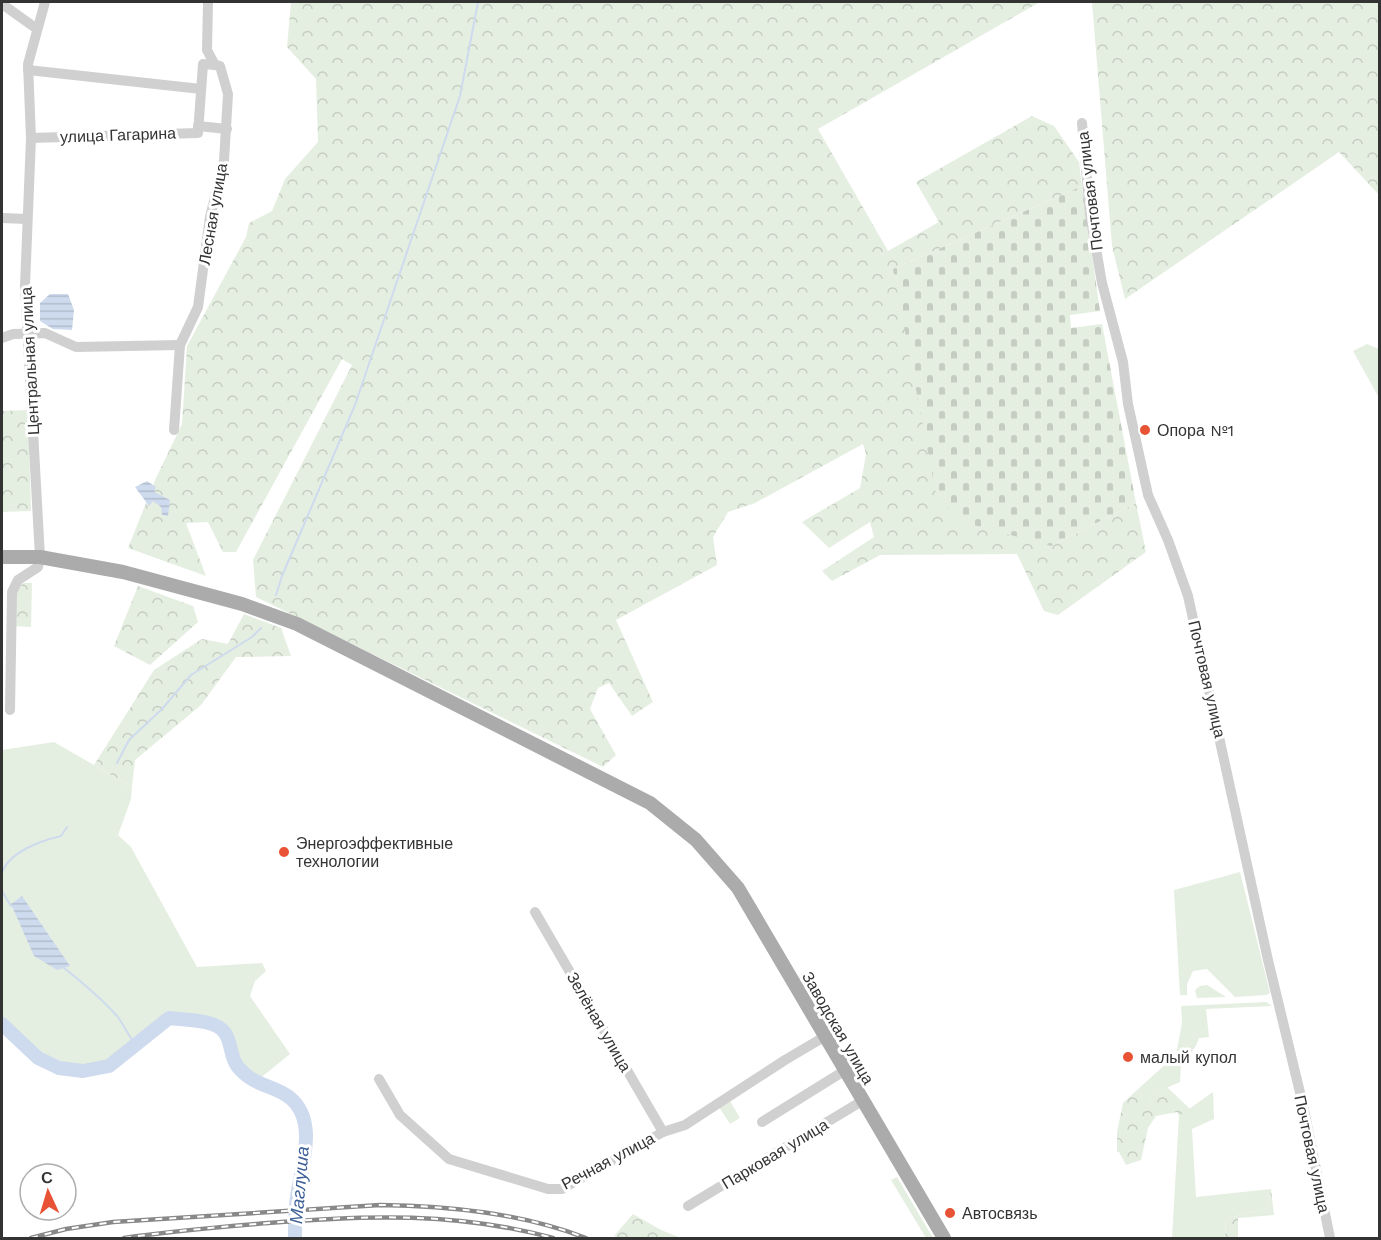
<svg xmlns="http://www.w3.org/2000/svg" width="1381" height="1240" viewBox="0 0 1381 1240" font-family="'Work Sans',sans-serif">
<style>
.green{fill:#e5efe1}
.forest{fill:url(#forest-crowns)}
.cemetery{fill:url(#cemetery-stones)}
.water{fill:url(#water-rules)}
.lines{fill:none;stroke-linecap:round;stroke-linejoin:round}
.stream{stroke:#cedaee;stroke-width:2}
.river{stroke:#cedaee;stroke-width:14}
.minor{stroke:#d0d0d0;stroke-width:10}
.major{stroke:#ababab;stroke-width:14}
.rail-casing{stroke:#888;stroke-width:4.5}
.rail{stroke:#fff;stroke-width:2;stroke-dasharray:7;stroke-linecap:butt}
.poi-dot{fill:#e85336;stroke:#fff;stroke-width:2}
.labels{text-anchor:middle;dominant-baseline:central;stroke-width:6;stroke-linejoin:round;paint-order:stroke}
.street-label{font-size:16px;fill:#333;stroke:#fff}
.poi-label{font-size:16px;fill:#333;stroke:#fff;text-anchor:start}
.water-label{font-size:18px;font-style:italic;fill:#3e6097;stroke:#fff}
</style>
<defs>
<pattern id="forest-crowns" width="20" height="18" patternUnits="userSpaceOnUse" patternTransform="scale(1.5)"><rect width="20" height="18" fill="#e5efe1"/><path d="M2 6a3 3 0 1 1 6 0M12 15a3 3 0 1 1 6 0" fill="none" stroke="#c5cdc2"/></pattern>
<pattern id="cemetery-stones" width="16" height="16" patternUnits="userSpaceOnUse" patternTransform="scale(1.5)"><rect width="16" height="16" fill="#e5efe1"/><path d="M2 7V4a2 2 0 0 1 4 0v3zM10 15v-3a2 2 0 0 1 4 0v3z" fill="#c5cdc2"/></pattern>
<pattern id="water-rules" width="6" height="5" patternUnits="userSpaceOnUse" patternTransform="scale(1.5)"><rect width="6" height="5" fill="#cedaee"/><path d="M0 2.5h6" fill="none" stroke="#b1bccd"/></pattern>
</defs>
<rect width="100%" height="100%" fill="#fff"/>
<g class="green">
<path d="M 1367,344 L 1379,349 L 1379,398 L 1353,351 Z"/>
<path d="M 54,742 L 132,787 L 131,799 L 118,835 L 131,847 L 197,967 L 262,963 L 266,971 L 255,981 L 250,996 L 290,1054 L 258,1080 L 241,1064 L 233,1034 L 211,1019 L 170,1014 L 134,1037 L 108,1061 L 82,1066 L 60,1063 L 41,1055 L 10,1023 L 2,1018 L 2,750 Z"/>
<path d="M 1240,872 L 1270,993 L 1266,995 L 1235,997 L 1207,969 L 1193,971 L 1187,984 L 1187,995 L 1180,995 L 1174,890 Z"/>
<path d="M 1207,985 L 1226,997 L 1197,998 L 1195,990 L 1200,986 Z"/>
<path d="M 1266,1002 L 1272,1006 L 1206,1009 L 1209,1037 L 1199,1038 L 1196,1046 L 1181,1065 L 1180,1082 L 1153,1094 L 1141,1117 L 1133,1119 L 1141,1097 L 1138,1089 L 1176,1055 L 1182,1023 L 1181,1006 Z"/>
<path d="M 1213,1092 L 1214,1119 L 1192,1129 L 1196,1197 L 1271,1189 L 1267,1208 L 1226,1219 L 1225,1238 L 1172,1238 L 1179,1116 Z"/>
<path d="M 730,1101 L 740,1118 L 730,1124 L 719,1107 Z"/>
<path d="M 897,1177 L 933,1238 L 926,1238 L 891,1180 Z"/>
</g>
<g class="forest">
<path d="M 291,2 L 1040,2 L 818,129 L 888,251 L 939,222 L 916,182 L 1032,116 L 1054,126 L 1079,162 L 1082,186 L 893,269 L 1051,546 L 1136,503 L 1146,552 L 1058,615 L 1044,611 L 1017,554 L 880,555 L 832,581 L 822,571 L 874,537 L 870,522 L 829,548 L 802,522 L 860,488 L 866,454 L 863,444 L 755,503 L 728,512 L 713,537 L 717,565 L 616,620 L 653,702 L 632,716 L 609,683 L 598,688 L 590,709 L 616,755 L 603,767 L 256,597 L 253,560 L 352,365 L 342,359 L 236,552 L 223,552 L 208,522 L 186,523 L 206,576 L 128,548 L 156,478 L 182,424 L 187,346 L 246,237 L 249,223 L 272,211 L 285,179 L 318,142 L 316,79 L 287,47 Z"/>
<path d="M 1092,2 L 1379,2 L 1379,195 L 1339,152 L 1125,299 L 1112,246 Z"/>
<path d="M 28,410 L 31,511 L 2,512 L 2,411 Z"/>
<path d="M 23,583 L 32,583 L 31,627 L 14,626 L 15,593 Z"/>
<path d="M 138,586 L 193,606 L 198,622 L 150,665 L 114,646 Z"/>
<path d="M 244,614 L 281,628 L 291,656 L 236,657 L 201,705 L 135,760 L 132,787 L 94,765 L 154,670 L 202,639 L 228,644 Z"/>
<path d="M 1167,1087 L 1190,1109 L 1179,1116 L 1177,1112 L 1156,1116 L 1148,1128 L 1141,1160 L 1126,1165 L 1119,1152 L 1117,1152 L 1117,1132 L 1123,1103 L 1138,1089 L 1142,1097 L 1134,1118 L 1140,1117 L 1153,1094 Z"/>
<path d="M 1271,1189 L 1274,1215 L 1238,1218 L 1238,1238 L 1225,1238 L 1226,1219 L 1267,1208 Z"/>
<path d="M 633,1214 L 661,1230 L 681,1238 L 621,1238 L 614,1236 Z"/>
</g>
<path class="cemetery" d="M 1082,186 L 1100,311 L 1070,315 L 1071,328 L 1102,324 L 1136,503 L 1051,546 L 959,521 L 936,494 L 893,269 Z"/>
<g class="water">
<path d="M 50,294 L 68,294 L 74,310 L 72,330 L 53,329 L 40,321 L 40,303 Z"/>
<path d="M 147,481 L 156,487 L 154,492 L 170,500 L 168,516 L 162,515 L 161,507 L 153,501 L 149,506 L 135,487 Z"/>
<path d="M 22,896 L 70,966 L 57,970 L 34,956 L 11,904 Z"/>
</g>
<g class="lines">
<g class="stream">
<path d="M 276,595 L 282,576 L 355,405 L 460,96 L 478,2"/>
<path d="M 117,763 L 129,740 L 162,709 L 191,675 L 252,637 L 261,628"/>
<path d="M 2,873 C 9,852 40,841 61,836 L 67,827"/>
<path d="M 2,891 L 11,906"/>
<path d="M 64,968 C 83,983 101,998 117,1016 C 124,1025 128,1035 135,1044"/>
</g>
<path class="river" d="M 2,1024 L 38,1058 L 59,1068 L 83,1071 L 109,1066 L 169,1018 C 184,1020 216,1019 225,1033 C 232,1043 230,1058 238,1067 C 255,1087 271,1084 289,1097 C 319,1120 301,1167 297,1197 C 295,1211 295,1225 295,1238"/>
<g class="minor">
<path d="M 2,4 L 37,29"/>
<path d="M 28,70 L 201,89"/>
<path d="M 1082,123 L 1090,214 L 1102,283 L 1123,362 L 1128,404 L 1148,495 L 1168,540 L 1188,596 L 1268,960 L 1303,1105 L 1330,1238"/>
<path d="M 198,126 L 227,129"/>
<path d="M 31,138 L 198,133 L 203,64 L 215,65"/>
<path d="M 2,218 L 27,219"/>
<path d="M 2,338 L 13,334 L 45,333 L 76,347 L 180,345"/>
<path d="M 174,430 L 180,345 L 198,307 L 210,217 L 224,161 L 228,94 L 220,66 L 215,65 L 207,50 L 208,2"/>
<path d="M 10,710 L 12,592 L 18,580 L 38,567 L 40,557 L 25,286 L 31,138 L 28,64 L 45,2"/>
<path d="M 535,912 L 663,1132"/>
<path d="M 379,1079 L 400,1115 L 449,1159 L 548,1189 L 562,1189 L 663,1132 L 685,1125 L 785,1060 L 824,1037"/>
<path d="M 762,1122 L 844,1071"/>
<path d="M 688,1206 L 862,1101"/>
</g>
<path class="major" d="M 2,557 L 40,557 L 123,572 L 242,604 L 297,624 L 650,803 L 696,840 L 738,888 L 944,1238"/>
<g class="rail-casing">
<g id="rail">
<path d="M 31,1238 L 66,1229 L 113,1222 L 380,1205 C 450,1206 521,1213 586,1238"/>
<path d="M 124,1238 C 172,1231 220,1227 268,1223 C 366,1215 458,1212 553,1238"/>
</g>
</g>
<use href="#rail" class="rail"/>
</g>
<g class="poi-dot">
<circle cx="1145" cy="430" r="6"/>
<circle cx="284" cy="852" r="6"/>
<circle cx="1128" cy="1057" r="6"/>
<circle cx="950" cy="1213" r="6"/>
</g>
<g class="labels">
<g class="street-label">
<text transform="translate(118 135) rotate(-2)">улица Гагарина</text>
<text transform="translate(1090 191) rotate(-97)">Почтовая улица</text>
<text transform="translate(213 214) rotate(-80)">Лесная улица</text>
<text transform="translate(30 361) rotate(-93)">Центральная улица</text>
<text transform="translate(1207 679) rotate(77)">Почтовая улица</text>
<text transform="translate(599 1022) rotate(60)">Зелёная улица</text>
<text transform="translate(838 1028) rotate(60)">Заводская улица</text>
<text transform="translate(775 1154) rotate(-31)">Парковая улица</text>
<text transform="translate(1312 1154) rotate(78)">Почтовая улица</text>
<text transform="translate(608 1161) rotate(-28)">Речная улица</text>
</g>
<g class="poi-label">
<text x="1157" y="430">Опора №1</text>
<text x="296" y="843">Энергоэффективные<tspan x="296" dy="18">технологии</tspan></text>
<text x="1140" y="1057">малый купол</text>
<text x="962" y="1213">Автосвязь</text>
</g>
<g class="water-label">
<text transform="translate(299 1185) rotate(-85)">Маглуша</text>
</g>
</g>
<rect width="1381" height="1240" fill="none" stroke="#333333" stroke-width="6"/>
<g transform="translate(48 1192) rotate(356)"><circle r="28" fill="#ffffff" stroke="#adadad" stroke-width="1.5"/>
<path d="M0-4.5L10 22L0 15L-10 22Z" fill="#e85336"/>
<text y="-9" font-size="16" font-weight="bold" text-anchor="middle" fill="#333333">С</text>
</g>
</svg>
